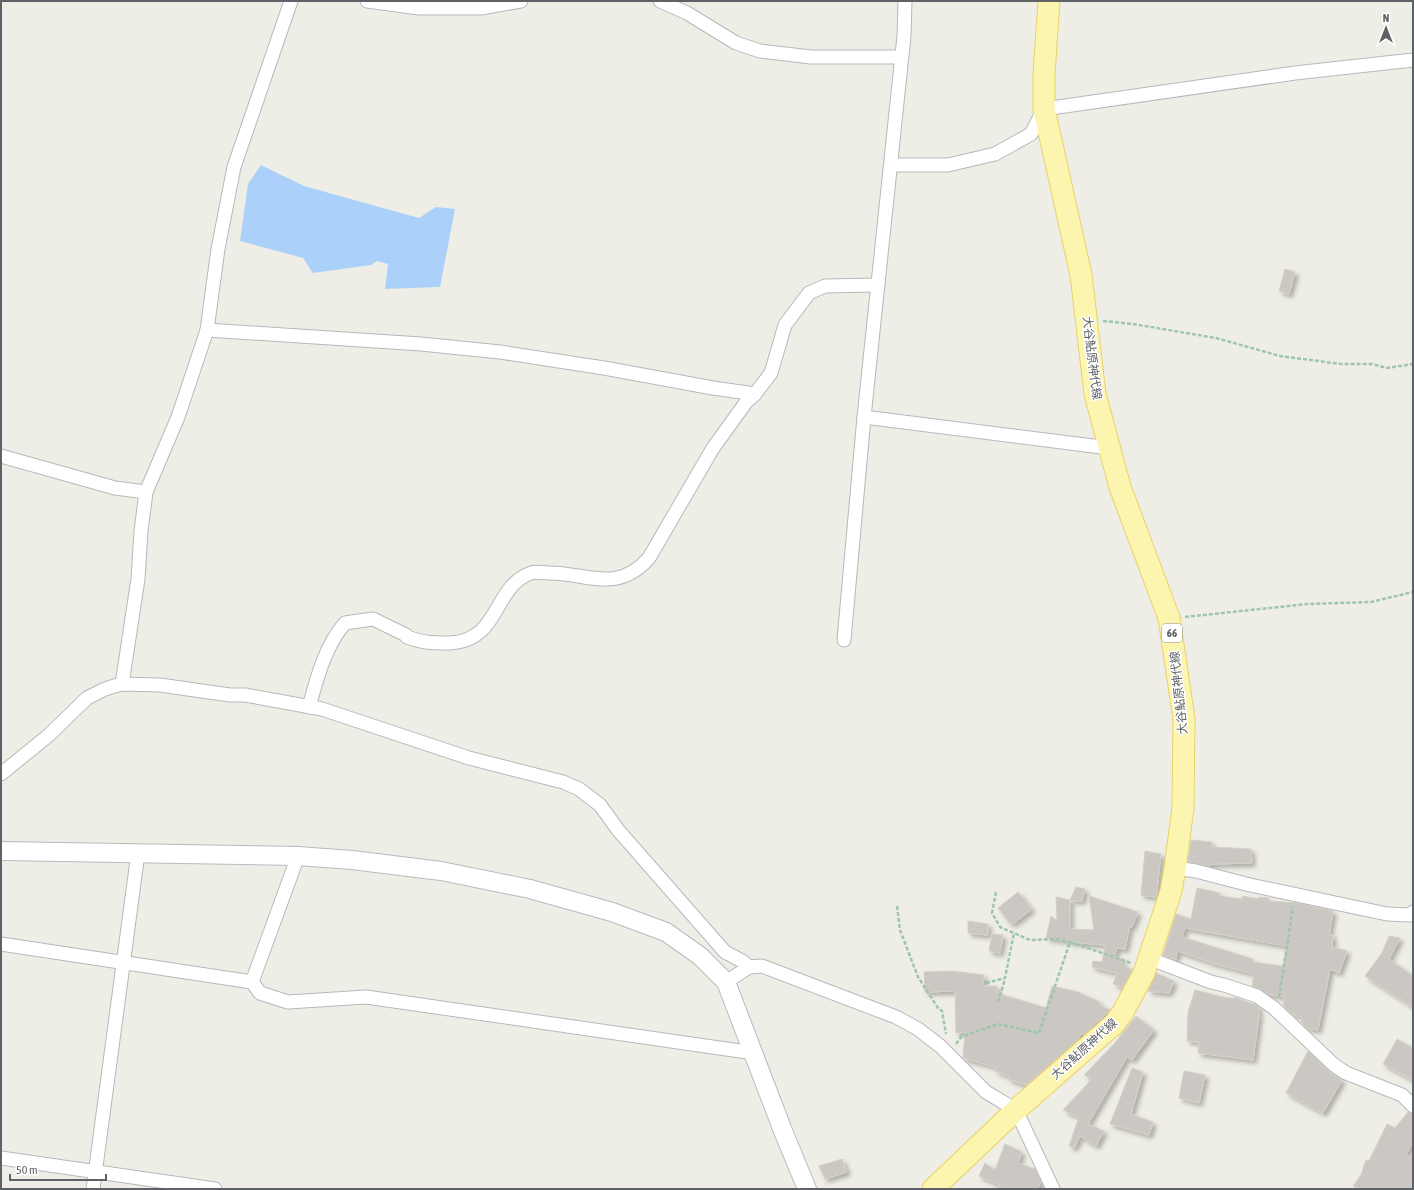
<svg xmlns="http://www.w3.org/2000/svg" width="1414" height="1190" viewBox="0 0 1414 1190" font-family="'Asap Condensed','Noto Sans JP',sans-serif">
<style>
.water{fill:#abd1fa}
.building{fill:#cbc8c4;stroke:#d4d0c5;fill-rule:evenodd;filter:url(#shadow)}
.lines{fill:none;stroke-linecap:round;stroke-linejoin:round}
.street-casing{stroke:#b7b8bc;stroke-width:15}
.secondary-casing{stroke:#b8babf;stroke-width:20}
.primary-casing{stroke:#ead165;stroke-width:23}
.path{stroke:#9ec6ad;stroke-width:2.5;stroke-dasharray:4 2;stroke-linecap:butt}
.street{stroke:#fff;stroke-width:13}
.secondary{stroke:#fff;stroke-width:18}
.primary{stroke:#fbf5b0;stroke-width:21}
.labels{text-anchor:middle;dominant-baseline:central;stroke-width:3;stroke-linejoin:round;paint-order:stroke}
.shield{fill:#fff;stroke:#8e9094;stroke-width:1}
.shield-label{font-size:11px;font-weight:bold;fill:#5e6166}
.street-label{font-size:12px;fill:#5e6166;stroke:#fff}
</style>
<defs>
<filter id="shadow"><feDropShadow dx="3.5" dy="3.5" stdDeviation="2" flood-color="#0004"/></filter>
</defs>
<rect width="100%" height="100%" fill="#efeee6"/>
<path class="water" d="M 261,165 L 304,186 L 419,218 L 436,207 L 455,209 L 440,287 L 385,289 L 388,264 L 377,261 L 371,265 L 313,273 L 303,258 L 240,241 L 248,184 Z"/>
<g class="building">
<path d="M 1285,269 L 1295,272 L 1289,294 L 1279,291 Z"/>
<path d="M 1191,840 L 1212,842 L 1212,847 L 1251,849 L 1252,863 L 1210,864 L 1210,866 L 1188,862 Z"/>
<path d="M 1145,851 L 1161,854 L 1156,897 L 1141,895 Z"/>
<path d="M 1076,887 L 1085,889 L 1082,901 L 1070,900 Z"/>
<path d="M 1197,888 L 1220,893 L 1219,896 L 1242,899 L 1242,896 L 1259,899 L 1259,897 L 1269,898 L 1269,901 L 1298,903 L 1333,911 L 1329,935 L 1333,935 L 1332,947 L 1347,951 L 1339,973 L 1330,969 L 1318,1030 L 1307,1028 L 1301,1022 L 1302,1017 L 1292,1014 L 1283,1005 L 1285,997 L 1268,994 L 1252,986 L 1254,974 L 1216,964 L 1177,951 L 1176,960 L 1163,955 L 1176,914 L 1191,919 ZM 1185,928 L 1287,946 L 1283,966 L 1253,962 L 1253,959 L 1182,937 Z"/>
<path d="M 1018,892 L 1032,909 L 1014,923 L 1010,923 L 998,908 Z"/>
<path d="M 1089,896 L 1138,912 L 1132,927 L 1130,926 L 1125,949 L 1117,948 L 1114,956 L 1123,959 L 1121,963 L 1132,970 L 1123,987 L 1113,984 L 1117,973 L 1092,967 L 1093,961 L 1102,962 L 1105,945 L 1070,942 L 1070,941 L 1046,938 L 1051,916 L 1057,921 L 1056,897 L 1070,900 L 1070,929 L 1094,930 Z"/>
<path d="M 968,921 L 988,924 L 988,935 L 968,933 Z"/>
<path d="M 992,934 L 1003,935 L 1000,953 L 989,951 Z"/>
<path d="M 1389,936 L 1400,938 L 1389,959 L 1413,976 L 1413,1007 L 1365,976 L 1382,953 Z"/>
<path d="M 952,971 L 984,975 L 983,986 L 997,986 L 997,993 L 1046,1008 L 1052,986 L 1078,992 L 1100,1002 L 1098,1004 L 1110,1010 L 1083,1035 L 1081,1033 L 1077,1041 L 1026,1085 L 1008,1079 L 1009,1076 L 995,1071 L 996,1067 L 963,1058 L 965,1032 L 956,1033 L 955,991 L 925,992 L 924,972 Z"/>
<path d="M 1156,973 L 1174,981 L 1169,993 L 1148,991 Z"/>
<path d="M 1195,990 L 1227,998 L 1237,998 L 1258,1006 L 1259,1016 L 1253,1060 L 1198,1053 L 1199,1042 L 1187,1041 L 1188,1012 Z"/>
<path d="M 1136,1016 L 1154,1030 L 1132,1060 L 1127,1057 L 1088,1124 L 1104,1131 L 1096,1146 L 1080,1136 L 1074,1148 L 1069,1146 L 1079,1117 L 1063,1110 L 1092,1079 L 1084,1075 L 1114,1044 Z"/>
<path d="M 1397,1039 L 1413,1048 L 1413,1080 L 1383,1064 Z"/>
<path d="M 1308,1051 L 1328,1071 L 1342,1080 L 1323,1113 L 1286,1093 Z"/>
<path d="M 1132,1068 L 1143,1072 L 1131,1114 L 1153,1122 L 1149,1135 L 1110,1124 Z"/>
<path d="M 1184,1071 L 1205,1075 L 1199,1103 L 1179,1098 Z"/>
<path d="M 1408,1112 L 1413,1114 L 1413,1142 L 1406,1155 L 1413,1158 L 1413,1189 L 1360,1189 L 1353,1186 L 1361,1175 L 1366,1160 L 1369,1161 L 1387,1124 L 1395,1128 Z"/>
<path d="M 1005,1144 L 1022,1152 L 1018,1163 L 1035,1169 L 1041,1182 L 1037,1189 L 1010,1189 L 979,1176 L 985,1163 L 995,1170 Z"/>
<path d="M 842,1159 L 847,1172 L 825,1179 L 819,1166 Z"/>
</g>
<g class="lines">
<g class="street-casing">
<g id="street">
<path d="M 367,1 L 419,8 L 481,8 L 521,1"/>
<path d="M 660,1 L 687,13 L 736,43 L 760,51 L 811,57 L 901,57"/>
<path d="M 891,165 L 948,165 L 995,154 L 1031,134 L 1044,109 L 1295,73 L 1413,60"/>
<path d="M 207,330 L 421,344 L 500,352 L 604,368 L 713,388 L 755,394"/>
<path d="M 864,417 L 1109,448"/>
<path d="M 1,456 L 115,488 L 146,492"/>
<path d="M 844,640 L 864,417 L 904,36 L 905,1"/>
<path d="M 122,684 L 138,579 L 141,531 L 146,492 L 178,417 L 207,330 L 218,249 L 234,167 L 291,1"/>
<path d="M 309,707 C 317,678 325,646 345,623 L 373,619 L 406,635 L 407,637 C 424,643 431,643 449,643 C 501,641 492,587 531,573 C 536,571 543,573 549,573 C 588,573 617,594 649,558 L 713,448 L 747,401 L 755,394 L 771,373 L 785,325 L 809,293 L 825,286 L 878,285"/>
<path d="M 1,774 L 49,735 L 87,698 L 105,689 L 121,684 L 160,685 L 230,695 L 245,695 L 322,709 L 469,758 L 563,782 L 579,789 L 600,805 L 618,830 L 725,952 L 742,961 L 749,967"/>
<path d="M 1175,868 L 1196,871 L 1250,885 L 1387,914 L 1410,915 L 1413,912"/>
<path d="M 1,944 L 252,982 L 260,993 L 288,1002 L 366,997 L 754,1053"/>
<path d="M 1148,958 L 1211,982 L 1224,985 L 1257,996 L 1274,1008 L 1334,1065 L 1346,1073 L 1402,1095 L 1413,1106"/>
<path d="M 252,982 L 298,856"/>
<path d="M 726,982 L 749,967 L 762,966 L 896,1017 L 918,1029 L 940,1046 L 986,1092 L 1016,1110 L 1053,1189"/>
<path d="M 1,1158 L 215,1189"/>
<path d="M 93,1189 L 138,853"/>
</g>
</g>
<g class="secondary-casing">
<path id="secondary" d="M 1,851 L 298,856 L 352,860 L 441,871 L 530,889 L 612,912 L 666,932 L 700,956 L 726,982 L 783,1131 L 807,1189"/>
</g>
<g class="primary-casing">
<path id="primary" d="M 933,1189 L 1016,1110 L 1114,1024 L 1123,1012 L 1144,973 L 1171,891 L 1175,868 L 1183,808 L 1184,719 L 1169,618 L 1120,487 L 1095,394 L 1081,275 L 1044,109 L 1044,74 L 1049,1"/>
</g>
<g class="path">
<path d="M 1103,321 L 1133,324 L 1216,338 L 1280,356 L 1341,364 L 1372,364 L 1387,368 L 1413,364"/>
<path d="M 1185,617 L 1307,604 L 1371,602 L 1413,592"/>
<path d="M 996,892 L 992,913 L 1000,927 L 1030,940 L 1057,939 L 1070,942"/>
<path d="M 897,906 L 900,930 L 918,977 L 938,1008 L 942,1011 L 946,1034"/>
<path d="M 986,983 L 1005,978 L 1014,933"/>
<path d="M 1279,997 L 1293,907"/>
<path d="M 998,1002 L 1005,979"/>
<path d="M 956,1044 L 961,1037 L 998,1024 L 1039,1033 L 1070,942 L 1131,963"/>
</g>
<use href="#street" class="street"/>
<use href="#secondary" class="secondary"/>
<use href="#primary" class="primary"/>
</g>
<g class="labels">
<rect class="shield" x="1162" y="624" width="20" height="18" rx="3"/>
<g class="shield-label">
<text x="1172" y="633">66</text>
</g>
<g class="street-label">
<text transform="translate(1092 358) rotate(83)">大谷鮎原神代線</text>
<text transform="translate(1179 693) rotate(-96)">大谷鮎原神代線</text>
<text transform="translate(1084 1049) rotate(-42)">大谷鮎原神代線</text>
</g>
</g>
<rect width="1414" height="1190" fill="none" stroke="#5e6166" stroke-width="4"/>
<g transform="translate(1386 28)" stroke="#ffffff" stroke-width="3" paint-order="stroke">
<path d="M0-3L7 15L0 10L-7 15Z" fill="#5e6166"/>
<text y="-6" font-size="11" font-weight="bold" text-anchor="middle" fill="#5e6166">N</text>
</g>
<path d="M10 1174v6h96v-6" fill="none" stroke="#5e6166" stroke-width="2"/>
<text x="16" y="1174" font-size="12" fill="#5e6166" stroke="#ffffff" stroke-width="3" paint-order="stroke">50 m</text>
</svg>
